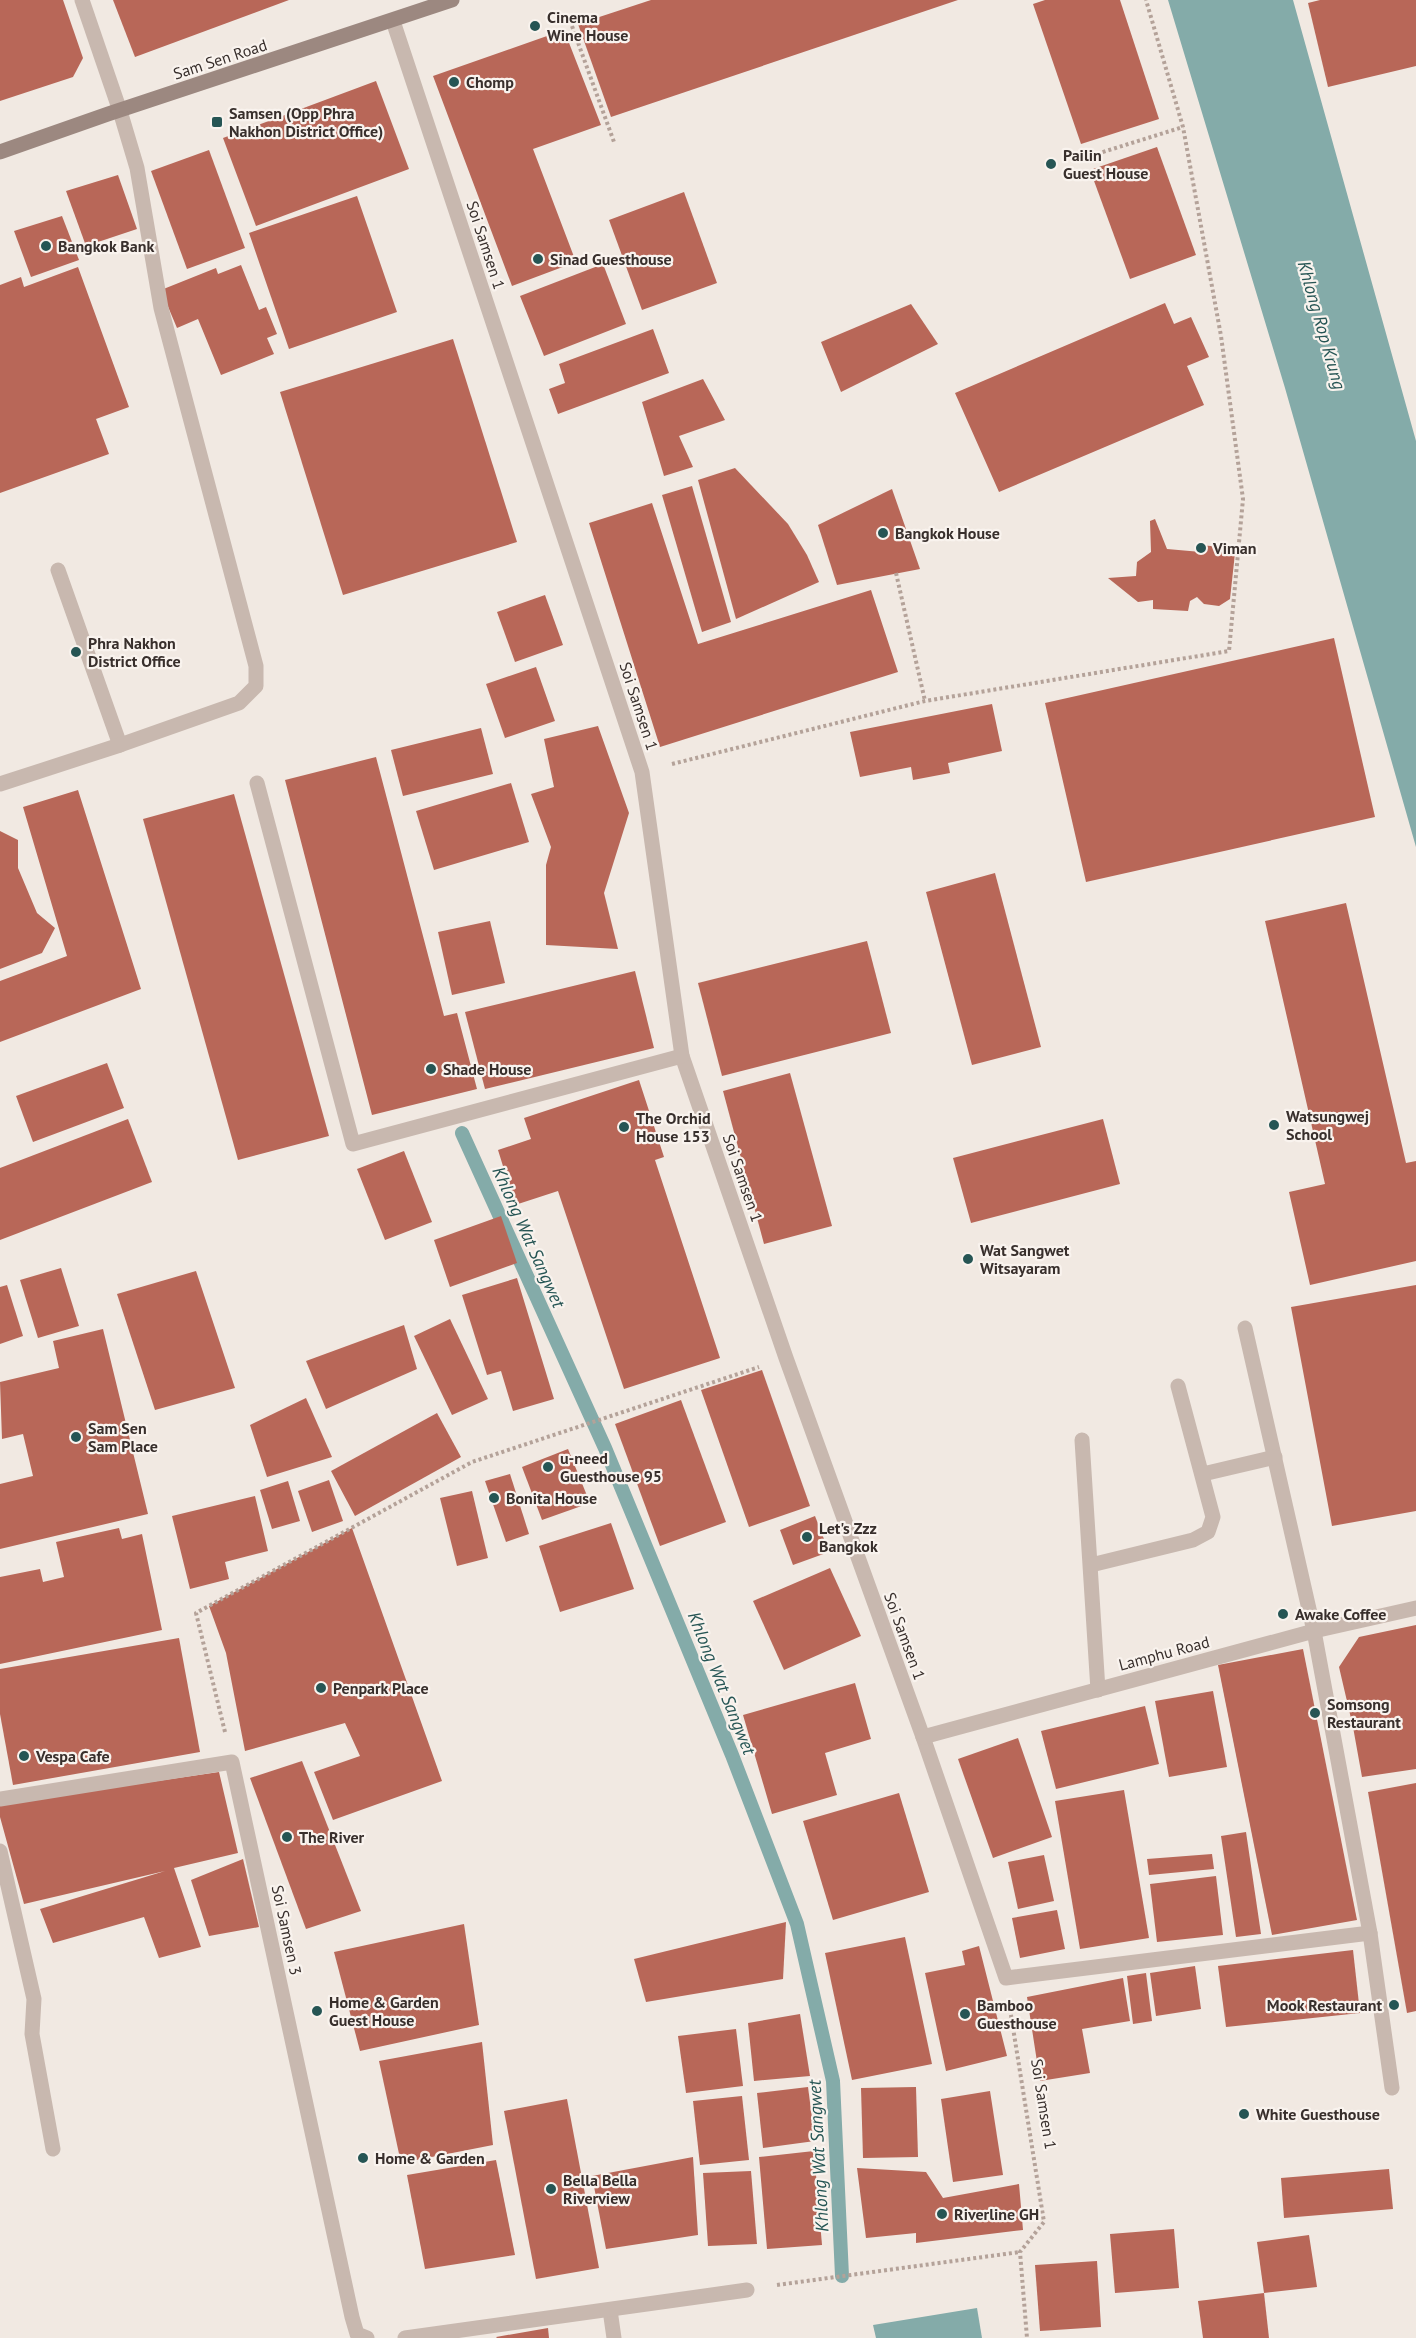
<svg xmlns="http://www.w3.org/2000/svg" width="1416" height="2338" viewBox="0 0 1416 2338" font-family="'PT Sans',sans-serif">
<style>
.water{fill:#84aba9}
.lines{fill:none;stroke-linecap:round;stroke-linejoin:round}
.stream{stroke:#84aba9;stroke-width:14}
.building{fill:#b86758}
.path{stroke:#b4a299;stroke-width:4;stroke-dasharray:3 3;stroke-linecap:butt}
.lane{stroke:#c8b8af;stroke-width:15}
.street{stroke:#c8b8af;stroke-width:15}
.secondary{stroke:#9c8880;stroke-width:15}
.poi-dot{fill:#265554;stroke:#f9f3ee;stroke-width:2}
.labels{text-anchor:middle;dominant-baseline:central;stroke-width:4.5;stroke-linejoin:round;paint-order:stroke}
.poi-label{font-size:16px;font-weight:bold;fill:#382f2c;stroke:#f9f3ee;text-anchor:start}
.street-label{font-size:16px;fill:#382f2c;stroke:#f9f3ee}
.water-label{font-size:18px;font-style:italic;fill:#265554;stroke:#f9f3ee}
</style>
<rect width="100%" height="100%" fill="#f1e9e2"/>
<g class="water">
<path d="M 1168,0 L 1293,0 L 1416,441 L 1416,847 L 1285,388 Z"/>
<path d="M 977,2308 L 982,2338 L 876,2338 L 873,2325 Z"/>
</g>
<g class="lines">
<path class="stream" d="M 462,1133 L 605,1448 L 732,1755 L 797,1924 L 833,2081 L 842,2276"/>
</g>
<g class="building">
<path d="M 0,0 L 63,0 L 83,58 L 73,77 L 0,101 Z"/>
<path d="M 113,0 L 289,0 L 135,57 Z"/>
<path d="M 651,0 L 958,0 L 611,117 L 578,24 Z"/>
<path d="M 1045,0 L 1120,0 L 1159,119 L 1081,144 L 1033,4 Z"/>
<path d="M 1320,0 L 1416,0 L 1416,66 L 1328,87 L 1308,3 Z"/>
<path d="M 564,30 L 601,125 L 533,149 L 576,262 L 512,286 L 433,76 Z"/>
<path d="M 376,81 L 409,169 L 256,226 L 223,138 Z"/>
<path d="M 1157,147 L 1196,255 L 1130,279 L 1090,170 Z"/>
<path d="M 209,150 L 245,248 L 187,269 L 151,171 Z"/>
<path d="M 118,175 L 137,229 L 86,246 L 66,191 Z"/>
<path d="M 684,192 L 717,283 L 642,310 L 609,220 Z"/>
<path d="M 357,196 L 397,312 L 289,349 L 249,233 Z"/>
<path d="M 62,216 L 79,260 L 31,277 L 14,231 Z"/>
<path d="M 603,264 L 626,324 L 544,356 L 520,296 Z"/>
<path d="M 241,265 L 259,310 L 266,307 L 277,334 L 267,338 L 274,354 L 221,375 L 198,319 L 177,328 L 161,290 L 216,268 L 218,274 Z"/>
<path d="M 78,267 L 129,407 L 96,419 L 109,454 L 0,493 L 0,285 L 21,277 L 24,287 Z"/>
<path d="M 1165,303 L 1174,324 L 1191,317 L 1209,357 L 1187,366 L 1204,405 L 999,492 L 955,393 Z"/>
<path d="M 911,304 L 938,344 L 841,392 L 821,342 Z"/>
<path d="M 653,329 L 669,373 L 558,414 L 549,389 L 565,383 L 559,364 Z"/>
<path d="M 453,339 L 517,542 L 343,595 L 280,392 Z"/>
<path d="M 703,379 L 725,420 L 679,436 L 693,467 L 664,476 L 642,402 Z"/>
<path d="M 735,468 L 788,524 L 807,555 L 819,582 L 736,619 L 698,480 Z"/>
<path d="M 692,486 L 731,622 L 702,632 L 662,495 Z"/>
<path d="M 892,489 L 920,569 L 837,585 L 818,525 Z"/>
<path d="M 652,503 L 698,644 L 871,590 L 898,672 L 660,747 L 589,523 Z"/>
<path d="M 1155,519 L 1167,549 L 1201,552 L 1201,545 L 1230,548 L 1235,553 L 1230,599 L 1219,606 L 1204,604 L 1197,597 L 1190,601 L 1188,611 L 1153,609 L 1153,600 L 1138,602 L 1108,578 L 1136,576 L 1137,562 L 1151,552 L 1150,521 Z"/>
<path d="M 545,595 L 563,645 L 515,662 L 497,612 Z"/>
<path d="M 1334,638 L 1375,817 L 1086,882 L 1045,703 Z"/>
<path d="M 536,667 L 555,721 L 505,738 L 486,684 Z"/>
<path d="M 992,704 L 1002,751 L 948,763 L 950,773 L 913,780 L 911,767 L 860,777 L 850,732 Z"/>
<path d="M 598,726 L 629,813 L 604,893 L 618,949 L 546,945 L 546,865 L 551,847 L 531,794 L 554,787 L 544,739 Z"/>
<path d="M 481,728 L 493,774 L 403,796 L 391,750 Z"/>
<path d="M 376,757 L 444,1016 L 457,1013 L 477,1089 L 372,1115 L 285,780 Z"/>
<path d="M 511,783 L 529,842 L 434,870 L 416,811 Z"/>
<path d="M 78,790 L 141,989 L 0,1042 L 0,981 L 67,956 L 23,807 Z"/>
<path d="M 234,794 L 329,1136 L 238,1160 L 143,819 Z"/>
<path d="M 0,831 L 18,840 L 18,868 L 37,913 L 55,928 L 42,953 L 0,969 Z"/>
<path d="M 995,873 L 1041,1047 L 972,1065 L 926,892 Z"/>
<path d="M 1346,903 L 1406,1163 L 1416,1161 L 1416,1261 L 1310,1285 L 1289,1192 L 1325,1184 L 1265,921 Z"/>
<path d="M 490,921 L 505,983 L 452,995 L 438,932 Z"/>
<path d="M 867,941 L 891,1033 L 722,1076 L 698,983 Z"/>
<path d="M 635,971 L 654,1048 L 485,1089 L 465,1012 Z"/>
<path d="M 107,1063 L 124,1108 L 33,1142 L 16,1096 Z"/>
<path d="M 790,1073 L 832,1226 L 764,1244 L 723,1091 Z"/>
<path d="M 639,1080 L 664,1157 L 655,1160 L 720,1358 L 624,1389 L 558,1191 L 515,1205 L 498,1150 L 531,1139 L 524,1118 Z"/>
<path d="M 128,1119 L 152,1182 L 0,1240 L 0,1168 Z"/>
<path d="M 1103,1119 L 1120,1184 L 971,1223 L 953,1158 Z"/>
<path d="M 404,1151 L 432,1222 L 385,1240 L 357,1169 Z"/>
<path d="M 501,1216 L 517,1263 L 450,1287 L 434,1240 Z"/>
<path d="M 61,1268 L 79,1326 L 38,1338 L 20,1280 Z"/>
<path d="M 196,1271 L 235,1388 L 155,1410 L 117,1294 Z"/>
<path d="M 517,1278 L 554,1399 L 513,1411 L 501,1371 L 487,1375 L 462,1295 Z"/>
<path d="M 7,1285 L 23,1336 L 0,1344 L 0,1287 Z"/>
<path d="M 1416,1285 L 1416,1511 L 1332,1526 L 1291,1307 Z"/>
<path d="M 450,1319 L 488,1399 L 452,1415 L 414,1336 Z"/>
<path d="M 404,1325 L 417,1369 L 326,1409 L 306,1361 Z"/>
<path d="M 103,1329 L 148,1514 L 0,1549 L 0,1484 L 33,1476 L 23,1434 L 2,1439 L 0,1382 L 59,1368 L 53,1341 Z"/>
<path d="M 762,1370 L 810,1506 L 749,1527 L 701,1390 Z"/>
<path d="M 306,1398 L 332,1457 L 267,1477 L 250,1425 Z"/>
<path d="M 681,1400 L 726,1522 L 660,1546 L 615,1424 Z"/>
<path d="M 437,1413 L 461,1457 L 355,1516 L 331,1471 Z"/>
<path d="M 568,1449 L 590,1503 L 542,1520 L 522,1467 Z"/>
<path d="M 510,1474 L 529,1534 L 506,1542 L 485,1481 Z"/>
<path d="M 329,1480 L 343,1521 L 312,1532 L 298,1491 Z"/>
<path d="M 288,1481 L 300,1521 L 272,1529 L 260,1490 Z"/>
<path d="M 472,1491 L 488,1558 L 457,1566 L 440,1498 Z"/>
<path d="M 255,1496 L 268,1551 L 225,1562 L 229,1579 L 190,1589 L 172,1516 Z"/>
<path d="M 815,1516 L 829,1552 L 793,1565 L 780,1530 Z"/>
<path d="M 611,1523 L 634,1589 L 560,1612 L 539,1546 Z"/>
<path d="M 119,1528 L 122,1539 L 142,1534 L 162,1630 L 0,1664 L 0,1577 L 40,1569 L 43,1582 L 64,1577 L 56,1542 Z"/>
<path d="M 352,1528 L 442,1781 L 333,1820 L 314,1772 L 360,1756 L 345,1723 L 245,1751 L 226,1653 L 209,1606 Z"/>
<path d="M 830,1568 L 861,1636 L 784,1670 L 753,1601 Z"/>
<path d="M 1416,1625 L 1416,1769 L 1362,1777 L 1353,1727 L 1339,1667 L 1359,1637 Z"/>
<path d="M 179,1638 L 200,1752 L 13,1785 L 0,1714 L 0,1669 Z"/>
<path d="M 1303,1649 L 1357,1920 L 1272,1935 L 1218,1665 Z"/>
<path d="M 855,1683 L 871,1739 L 825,1753 L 837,1795 L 772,1814 L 743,1715 Z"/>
<path d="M 1213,1691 L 1227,1767 L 1169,1777 L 1155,1701 Z"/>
<path d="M 1145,1706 L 1159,1764 L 1056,1789 L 1041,1731 Z"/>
<path d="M 1018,1738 L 1052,1837 L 993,1858 L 958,1759 Z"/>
<path d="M 302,1761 L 361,1911 L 306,1929 L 250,1778 Z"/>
<path d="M 219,1772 L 238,1853 L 174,1868 L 201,1947 L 159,1958 L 144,1917 L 53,1943 L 40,1909 L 165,1871 L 24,1904 L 0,1817 L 0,1804 Z"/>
<path d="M 1416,1783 L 1416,2011 L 1407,2013 L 1368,1792 Z"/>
<path d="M 1124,1790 L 1149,1938 L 1080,1949 L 1055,1801 Z"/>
<path d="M 899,1793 L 929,1892 L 833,1920 L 803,1821 Z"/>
<path d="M 1246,1832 L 1261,1934 L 1236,1937 L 1221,1836 Z"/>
<path d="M 1212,1854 L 1214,1869 L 1149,1875 L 1147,1859 Z"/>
<path d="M 1044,1855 L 1054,1901 L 1018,1909 L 1008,1862 Z"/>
<path d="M 243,1859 L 259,1927 L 209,1936 L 191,1880 Z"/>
<path d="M 1216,1876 L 1223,1935 L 1157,1942 L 1150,1884 Z"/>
<path d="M 1057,1910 L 1065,1949 L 1020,1958 L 1012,1918 Z"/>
<path d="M 786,1922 L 783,1979 L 646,2002 L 634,1959 Z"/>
<path d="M 464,1924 L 479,2025 L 360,2051 L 334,1952 Z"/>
<path d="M 905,1937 L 932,2064 L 852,2080 L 825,1953 Z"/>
<path d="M 979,1946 L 1007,2056 L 946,2071 L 925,1973 L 965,1965 L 962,1951 Z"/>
<path d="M 1353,1950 L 1360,2013 L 1226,2027 L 1218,1966 Z"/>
<path d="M 1195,1966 L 1201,2009 L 1156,2016 L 1150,1973 Z"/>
<path d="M 1146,1973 L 1152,2021 L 1133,2024 L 1127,1976 Z"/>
<path d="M 1123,1978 L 1130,2021 L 1082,2029 L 1090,2073 L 1040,2081 L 1027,1997 Z"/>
<path d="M 800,2014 L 810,2076 L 754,2081 L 748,2023 Z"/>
<path d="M 736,2029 L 743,2086 L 686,2093 L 678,2036 Z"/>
<path d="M 482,2042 L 493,2145 L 401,2163 L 379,2061 Z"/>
<path d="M 808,2087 L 815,2141 L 763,2148 L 757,2093 Z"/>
<path d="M 916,2087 L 918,2157 L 863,2158 L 861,2088 Z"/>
<path d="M 990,2091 L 1003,2175 L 953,2182 L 941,2099 Z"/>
<path d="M 742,2096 L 749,2160 L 700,2165 L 693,2101 Z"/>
<path d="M 567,2099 L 599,2268 L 536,2279 L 504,2111 Z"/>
<path d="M 814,2151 L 822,2245 L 767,2249 L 759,2157 Z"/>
<path d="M 693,2157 L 698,2235 L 606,2249 L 592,2176 Z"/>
<path d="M 496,2160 L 515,2255 L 425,2269 L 407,2175 Z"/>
<path d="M 857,2168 L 926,2172 L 943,2198 L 1019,2184 L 1023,2230 L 916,2243 L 916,2233 L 866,2238 Z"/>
<path d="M 1389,2169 L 1393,2209 L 1284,2218 L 1281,2178 Z"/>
<path d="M 751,2171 L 757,2244 L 708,2246 L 703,2173 Z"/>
<path d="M 1174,2229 L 1179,2288 L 1115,2293 L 1110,2234 Z"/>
<path d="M 1309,2235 L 1317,2287 L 1264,2293 L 1257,2242 Z"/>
<path d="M 1097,2261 L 1101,2327 L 1040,2331 L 1035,2265 Z"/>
<path d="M 1264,2293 L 1269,2338 L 1203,2338 L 1198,2301 Z"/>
<path d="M 548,2328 L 549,2338 L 497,2338 L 496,2337 Z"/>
</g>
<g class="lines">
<g class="path">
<path d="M 572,26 L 614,142"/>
<path d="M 1074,161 L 1183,127"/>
<path d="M 896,573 L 925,701"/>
<path d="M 672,764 L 925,701 L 1229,651 L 1243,499 L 1221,336 L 1183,127 L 1146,0"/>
<path d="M 225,1732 L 196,1613 L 472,1462 L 759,1367"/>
<path d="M 1010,2009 L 1044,2222 L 1020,2252 L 1027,2338"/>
<path d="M 777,2285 L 1020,2252"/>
</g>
<g class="lane">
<path d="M 58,570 L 120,745"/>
<path d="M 0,784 L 120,745 L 239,703 L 256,686 L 256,666 L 161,308 L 137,168 L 120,111"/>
<path d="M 1245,1328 L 1314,1631"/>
<path d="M 1082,1440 L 1098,1690"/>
<path d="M 1203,1474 L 1275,1457"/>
<path d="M 1091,1565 L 1193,1540 L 1208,1532 L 1213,1517 L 1178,1386"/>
<path d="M 610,2310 L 614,2338"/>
</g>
<g class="street">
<path d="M 82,0 L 120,111"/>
<path d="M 393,21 L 642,772 L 682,1056 L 786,1358 L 923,1737 L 1006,1978 L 1370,1933"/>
<path d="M 257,783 L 353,1144 L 682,1056"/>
<path d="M 1314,1631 L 1370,1933 L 1392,2088"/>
<path d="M 923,1737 L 1314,1631 L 1416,1608"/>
<path d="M 0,1799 L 232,1762 L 352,2317 L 357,2334 L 367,2338"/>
<path d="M 0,1851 L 34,1999 L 32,2034 L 53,2149"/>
<path d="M 405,2338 L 747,2290"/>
</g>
<path class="secondary" d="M 0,152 L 108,114 L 452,0"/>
</g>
<g class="poi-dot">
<circle cx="535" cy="26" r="6"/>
<circle cx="454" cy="82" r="6"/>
<rect x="211" y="116" width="12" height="12" rx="3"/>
<circle cx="1051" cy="164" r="6"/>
<circle cx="46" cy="246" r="6"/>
<circle cx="538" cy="259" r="6"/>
<circle cx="883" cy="533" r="6"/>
<circle cx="1201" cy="548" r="6"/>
<circle cx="76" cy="652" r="6"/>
<circle cx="431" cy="1069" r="6"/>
<circle cx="1274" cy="1125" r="6"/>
<circle cx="624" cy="1127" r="6"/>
<circle cx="968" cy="1259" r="6"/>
<circle cx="76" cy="1437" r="6"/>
<circle cx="548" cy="1467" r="6"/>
<circle cx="494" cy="1498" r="6"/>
<circle cx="807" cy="1537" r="6"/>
<circle cx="1283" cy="1614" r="6"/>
<circle cx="321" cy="1688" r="6"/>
<circle cx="1315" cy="1713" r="6"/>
<circle cx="24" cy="1756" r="6"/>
<circle cx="287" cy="1837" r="6"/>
<circle cx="1394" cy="2005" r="6"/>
<circle cx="317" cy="2011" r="6"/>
<circle cx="965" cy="2014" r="6"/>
<circle cx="1244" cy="2114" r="6"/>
<circle cx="363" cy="2158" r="6"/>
<circle cx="551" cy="2189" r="6"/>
<circle cx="942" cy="2214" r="6"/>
</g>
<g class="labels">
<g class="poi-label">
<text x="547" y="17">Cinema<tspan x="547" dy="18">Wine House</tspan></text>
<text x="466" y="82">Chomp</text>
<text x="229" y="113">Samsen (Opp Phra<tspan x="229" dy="18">Nakhon District Office)</tspan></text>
<text x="1063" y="155">Pailin<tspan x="1063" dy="18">Guest House</tspan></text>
<text x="58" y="246">Bangkok Bank</text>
<text x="550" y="259">Sinad Guesthouse</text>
<text x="895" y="533">Bangkok House</text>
<text x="1213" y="548">Viman</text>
<text x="88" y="643">Phra Nakhon<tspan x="88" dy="18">District Office</tspan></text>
<text x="443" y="1069">Shade House</text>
<text x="1286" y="1116">Watsungwej<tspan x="1286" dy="18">School</tspan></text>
<text x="636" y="1118">The Orchid<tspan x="636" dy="18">House 153</tspan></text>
<text x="980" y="1250">Wat Sangwet<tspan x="980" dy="18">Witsayaram</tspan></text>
<text x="88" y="1428">Sam Sen<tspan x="88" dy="18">Sam Place</tspan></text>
<text x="560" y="1458">u-need<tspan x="560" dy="18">Guesthouse 95</tspan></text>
<text x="506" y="1498">Bonita House</text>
<text x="819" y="1528">Let's Zzz<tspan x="819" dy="18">Bangkok</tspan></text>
<text x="1295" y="1614">Awake Coffee</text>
<text x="333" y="1688">Penpark Place</text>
<text x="1327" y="1704">Somsong<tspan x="1327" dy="18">Restaurant</tspan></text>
<text x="36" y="1756">Vespa Cafe</text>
<text x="299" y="1837">The River</text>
<text x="329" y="2002">Home &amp; Garden<tspan x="329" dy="18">Guest House</tspan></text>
<text x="977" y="2005">Bamboo<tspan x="977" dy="18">Guesthouse</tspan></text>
<text x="1382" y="2005" text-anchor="end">Mook Restaurant</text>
<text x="1256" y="2114">White Guesthouse</text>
<text x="375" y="2158">Home &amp; Garden</text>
<text x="563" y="2180">Bella Bella<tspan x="563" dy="18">Riverview</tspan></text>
<text x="954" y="2214">Riverline GH</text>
</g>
<g class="street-label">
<text transform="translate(220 59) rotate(-18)">Sam Sen Road</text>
<text transform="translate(486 245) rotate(72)">Soi Samsen 1</text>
<text transform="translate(639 706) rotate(72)">Soi Samsen 1</text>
<text transform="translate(743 1178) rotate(71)">Soi Samsen 1</text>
<text transform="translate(905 1636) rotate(70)">Soi Samsen 1</text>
<text transform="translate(1164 1653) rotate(-15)">Lamphu Road</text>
<text transform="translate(287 1930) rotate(78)">Soi Samsen 3</text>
<text transform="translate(1044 2104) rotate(81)">Soi Samsen 1</text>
</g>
<g class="water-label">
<text transform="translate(1322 325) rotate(74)">Khlong Rop Krung</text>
<text transform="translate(529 1237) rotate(66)">Khlong Wat Sangwet</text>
<text transform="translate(722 1683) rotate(68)">Khlong Wat Sangwet</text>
<text transform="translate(818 2156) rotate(-93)">Khlong Wat Sangwet</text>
</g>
</g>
</svg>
